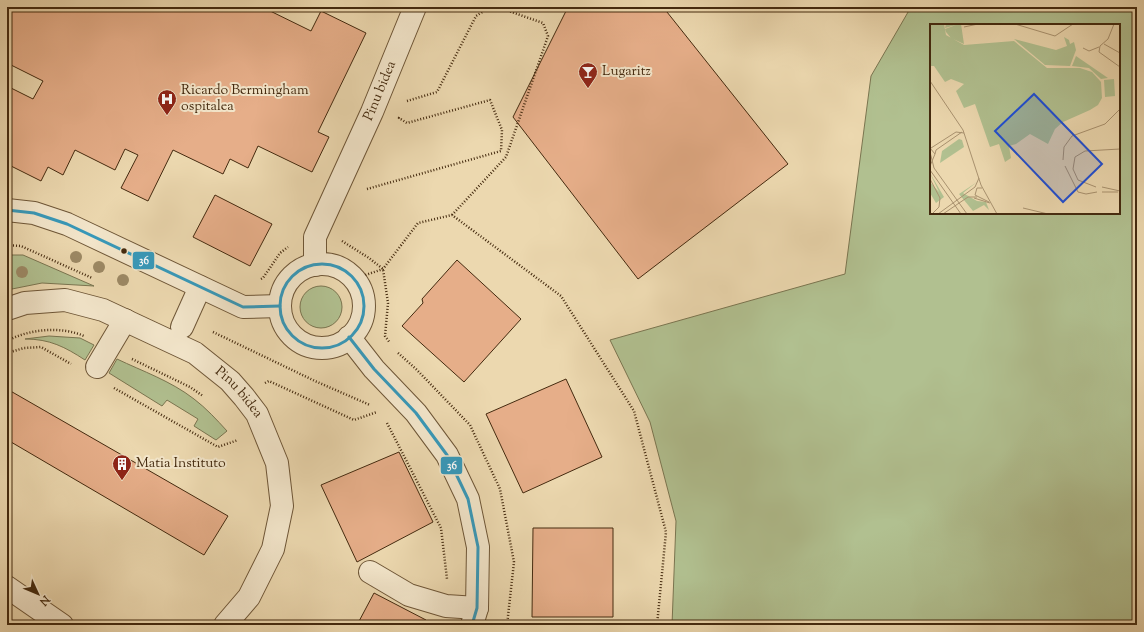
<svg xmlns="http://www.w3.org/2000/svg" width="1144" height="632" viewBox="0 0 1144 632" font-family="'Sorts Mill Goudy',serif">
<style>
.green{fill:#b1c090;stroke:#7a7550;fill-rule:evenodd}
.building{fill:#e6ae89;stroke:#442a0f}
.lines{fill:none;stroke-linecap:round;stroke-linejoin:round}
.minor-casing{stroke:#6e5637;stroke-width:24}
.path{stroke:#442a0f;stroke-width:2.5;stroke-dasharray:1 2;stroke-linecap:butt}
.minor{stroke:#f3e6cb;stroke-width:22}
.bus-1-casing{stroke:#f3e6cb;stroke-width:6}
.bus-1{stroke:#3799ba;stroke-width:3}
.tree{fill:#9c8965}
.bus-dot{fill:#442a0f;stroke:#f3e6cb;stroke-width:1.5}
.labels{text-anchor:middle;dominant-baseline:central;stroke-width:4;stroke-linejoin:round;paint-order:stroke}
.poi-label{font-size:14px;fill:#442a0f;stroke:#f3e6cb;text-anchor:start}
.street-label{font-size:14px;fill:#442a0f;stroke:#f3e6cb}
.inset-road{fill:none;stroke:#a9926f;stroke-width:1}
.view{fill:#1d4ed8;fill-opacity:0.15;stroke:#1d4ed8;stroke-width:2}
.inset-edge{fill:none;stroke:#442a0f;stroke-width:2}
.line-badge{stroke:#f3e6cb;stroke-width:1.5}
.badge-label{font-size:11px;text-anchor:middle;font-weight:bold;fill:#fff}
</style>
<rect width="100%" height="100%" fill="#ecd8af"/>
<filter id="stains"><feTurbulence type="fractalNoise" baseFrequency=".005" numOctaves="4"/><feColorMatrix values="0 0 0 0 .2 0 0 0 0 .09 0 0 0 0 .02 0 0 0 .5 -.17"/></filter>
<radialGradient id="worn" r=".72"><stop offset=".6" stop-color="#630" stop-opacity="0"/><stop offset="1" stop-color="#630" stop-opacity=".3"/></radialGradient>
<g class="green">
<path d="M 911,7 L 1137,7 L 1137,625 L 672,625 L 676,521 L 650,422 L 610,340 L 845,274 L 871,76 ZM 931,25 L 1119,25 L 1119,213 L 931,213 Z"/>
<path d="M 7,255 L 23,255 L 94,286 L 42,283 L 7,290 Z"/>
<circle cx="321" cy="307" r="21"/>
<path d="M 49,336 L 80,338 L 94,345 L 85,360 C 65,347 50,339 25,339 Z"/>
<path d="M 117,359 C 142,371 171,381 194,399 C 206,408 217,420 227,431 L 216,440 L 194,426 L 198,419 L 167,400 L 162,406 L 109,373 Z"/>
</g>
<g class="building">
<path d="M 7,7 L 262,7 L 311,31 L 321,11 L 366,33 L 318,132 L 329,137 L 312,172 L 258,146 L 248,168 L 230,159 L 223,174 L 173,150 L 148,201 L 121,188 L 138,155 L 125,149 L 115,170 L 75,150 L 63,175 L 48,167 L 41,181 L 7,164 L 7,86 L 33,99 L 43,81 L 7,63 Z"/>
<path d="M 568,7 L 663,7 L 788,164 L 638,279 L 513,117 Z"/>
<path d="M 215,195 L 272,224 L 250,266 L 193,237 Z"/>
<path d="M 457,260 L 521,319 L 464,382 L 402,326 L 423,303 L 422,299 Z"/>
<path d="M 566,379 L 602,457 L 523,493 L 486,414 Z"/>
<path d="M 7,389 L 228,516 L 204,555 L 11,442 L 7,445 Z"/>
<path d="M 399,452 L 433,522 L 357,562 L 321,485 Z"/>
<path d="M 533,528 L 613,528 L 613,617 L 532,617 Z"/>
<path d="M 374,593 L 426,620 L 424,625 L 357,625 Z"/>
<path d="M 7,619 L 15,625 L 7,625 Z"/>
</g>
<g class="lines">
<g class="minor-casing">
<g id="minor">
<path d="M 7,210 L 34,213 L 67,224 L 243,307 L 280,306"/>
<circle cx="322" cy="306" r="42"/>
<path id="s1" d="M 315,265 L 315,237 L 372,112 L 415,7"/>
<path id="s2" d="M 7,309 L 25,303 L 65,300 L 103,310 L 195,353 L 230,381 L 244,397 L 257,414 L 277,463 L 282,506 L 273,549 L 249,597 L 225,625"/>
<path d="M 182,327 L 200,287"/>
<path d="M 349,337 L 374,369 L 416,413 L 447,455 L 468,499 L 478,547 L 477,608 L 472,625"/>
<path d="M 97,367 L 125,320"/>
<path d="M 370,572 L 409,595 L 446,606 L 477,608"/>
<path d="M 7,587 L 62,625"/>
</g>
</g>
<g class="path">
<path d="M 407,101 L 437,92 L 476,16 L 490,7"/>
<path d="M 367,189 L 501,151 L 502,130 L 490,100 L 407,123 L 399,118 L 400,117"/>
<path d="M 452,215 L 506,157 L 548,36 L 543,23 L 497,7"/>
<path d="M 342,241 L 369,258 L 383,269 L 388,303 L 385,336 L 390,343"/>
<path d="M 7,245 L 21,246 L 92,278"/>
<path d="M 261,279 L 263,278 L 280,253 L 288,247"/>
<path d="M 354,279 L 383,269 L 418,223 L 452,215 L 561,296 L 634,411 L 666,532 L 657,625"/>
<path d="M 213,332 L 315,381 L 370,405"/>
<path d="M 7,341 C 29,329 61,326 84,336"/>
<path d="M 7,353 L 24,348 L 41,347 L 71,364"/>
<path d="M 398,353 L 417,370 L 470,425 L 500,489 L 514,562 L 507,625"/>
<path d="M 132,359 L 190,387 L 203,396"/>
<path d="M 265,383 L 269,381 L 354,420 L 377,412"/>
<path d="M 114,388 L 218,447 L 238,440"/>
<path d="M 387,423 L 441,528 L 447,579"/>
</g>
<use href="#minor" class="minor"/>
<g class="bus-1-casing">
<g id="bus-1">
<path d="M 7,210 L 34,213 L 67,224 L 243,307 L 280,306"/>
<circle cx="322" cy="306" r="42"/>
<path d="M 349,337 L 374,369 L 416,413 L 447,455 L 468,499 L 478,547 L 477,608 L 472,625"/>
</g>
</g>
<use href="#bus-1" class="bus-1"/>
</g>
<g class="tree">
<circle cx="76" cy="257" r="6"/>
<circle cx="99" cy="267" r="6"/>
<circle cx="22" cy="272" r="6"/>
<circle cx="123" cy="280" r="6"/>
</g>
<defs>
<g id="bar-pin" transform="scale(1)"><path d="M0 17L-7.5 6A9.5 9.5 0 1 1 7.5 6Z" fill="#8f2418" stroke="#f3e6cb"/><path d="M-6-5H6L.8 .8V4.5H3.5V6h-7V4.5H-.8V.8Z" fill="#fff"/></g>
<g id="hospital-pin" transform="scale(1)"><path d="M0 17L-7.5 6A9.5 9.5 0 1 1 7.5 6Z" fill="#8f2418" stroke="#f3e6cb"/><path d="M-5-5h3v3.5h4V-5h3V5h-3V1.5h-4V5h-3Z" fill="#fff"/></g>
<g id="building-pin" transform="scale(1)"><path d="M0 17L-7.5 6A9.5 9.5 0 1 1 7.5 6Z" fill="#8f2418" stroke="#f3e6cb"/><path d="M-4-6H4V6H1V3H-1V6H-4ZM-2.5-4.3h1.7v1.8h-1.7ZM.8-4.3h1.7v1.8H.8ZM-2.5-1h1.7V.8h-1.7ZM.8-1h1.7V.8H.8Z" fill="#fff"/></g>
</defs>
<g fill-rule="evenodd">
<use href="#bar-pin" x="588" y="72"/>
<use href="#hospital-pin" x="167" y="99"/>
<use href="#building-pin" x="122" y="464"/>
</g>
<circle class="bus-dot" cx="124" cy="251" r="3.5"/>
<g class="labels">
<g class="poi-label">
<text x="602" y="72">Lugaritz</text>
<text x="181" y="91">Ricardo Bermingham<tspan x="181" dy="16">ospitalea</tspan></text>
<text x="136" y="464">Matia Instituto</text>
</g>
<g class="street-label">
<text stroke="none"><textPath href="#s1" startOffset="188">Pinu bidea</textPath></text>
<text stroke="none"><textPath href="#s2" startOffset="259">Pinu bidea</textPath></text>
</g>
</g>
<g transform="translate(930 24)">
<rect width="190" height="190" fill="#ecd8af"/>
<path d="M 0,0 L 14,0 L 16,11 L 34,21 L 84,17 L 117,44 L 150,44 L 162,48 L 171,58 L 172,74 L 168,81 L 160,86 L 133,98 L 125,105 L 118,120 L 100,110 L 86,120 L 79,122 L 81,134 L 75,138 L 69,120 L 60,123 L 45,80 L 34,84 L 26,67 L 34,60 L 21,55 L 15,58 L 4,42 L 0,42 ZM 16,0 L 31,0 L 34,20 L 21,14 L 16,8 L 15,5 L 26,1 L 15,4 ZM 134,13 L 139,16 L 140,20 L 144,18 L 146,26 L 140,42 L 115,41 L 84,15 L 126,26 L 137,22 ZM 146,32 L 178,54 L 171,55 L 159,44 L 142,42 ZM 184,55 L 185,72 L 175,73 L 174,56 ZM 29,115 L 32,116 L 34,123 L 10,139 L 12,127 ZM 0,149 L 14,173 L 6,179 L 0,169 L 0,158 L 9,168 ZM 47,158 L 33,169 L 47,177 L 56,178 L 59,186 L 54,181 L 43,187 L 29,170 Z" fill="#b1c090"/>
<path class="inset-road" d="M 85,0 L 125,12 L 143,0M 184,0 L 178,15 L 170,22 L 169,28 L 190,43M 34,3 L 48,0M 174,20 L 190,29M 153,24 L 159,27 L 169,23M 0,57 L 33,106 L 51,161 L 67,190M 0,124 L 5,130 L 0,142M 1,124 L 26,108 L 34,109M 0,128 L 4,144 L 37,190M 5,130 L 6,126 L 32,108M 133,136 L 134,123 L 142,112 L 175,100 L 190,85M 135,142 L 148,168 L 156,170 L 167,168M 0,146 L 31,190M 0,155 L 10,174 L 9,183 L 2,190M 166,163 L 148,156 L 143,145 L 145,133 L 155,127 L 190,125M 172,163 L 190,167M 52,164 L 47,164 L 45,171 L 59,178M 172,168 L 188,168M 44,174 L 60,179M 93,184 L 118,190M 8,190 L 45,163 L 49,154M 13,190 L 38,173 L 47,173"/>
<path class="view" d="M 104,70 L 172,140 L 133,178 L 65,107 Z"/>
<rect width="190" height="190" class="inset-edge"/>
</g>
<g class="line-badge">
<rect x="132" y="251" width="23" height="19" rx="4" fill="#3799ba"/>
<rect x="440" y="456" width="23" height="19" rx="4" fill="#3799ba"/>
</g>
<g class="badge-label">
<text x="144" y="264">36</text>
<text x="452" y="469">36</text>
</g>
<rect width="1144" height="632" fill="none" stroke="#ecd8af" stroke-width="24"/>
<rect x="8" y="8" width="1128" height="616" fill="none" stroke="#442a0f" stroke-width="2"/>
<rect x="12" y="12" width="1120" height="608" fill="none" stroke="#442a0f"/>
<g transform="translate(38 594) rotate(134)" stroke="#f3e6cb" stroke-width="3" paint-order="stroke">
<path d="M0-3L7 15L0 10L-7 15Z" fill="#442a0f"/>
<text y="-6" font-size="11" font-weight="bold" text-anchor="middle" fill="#442a0f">N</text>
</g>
<rect width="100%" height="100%" filter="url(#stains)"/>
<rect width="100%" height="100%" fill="url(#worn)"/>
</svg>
